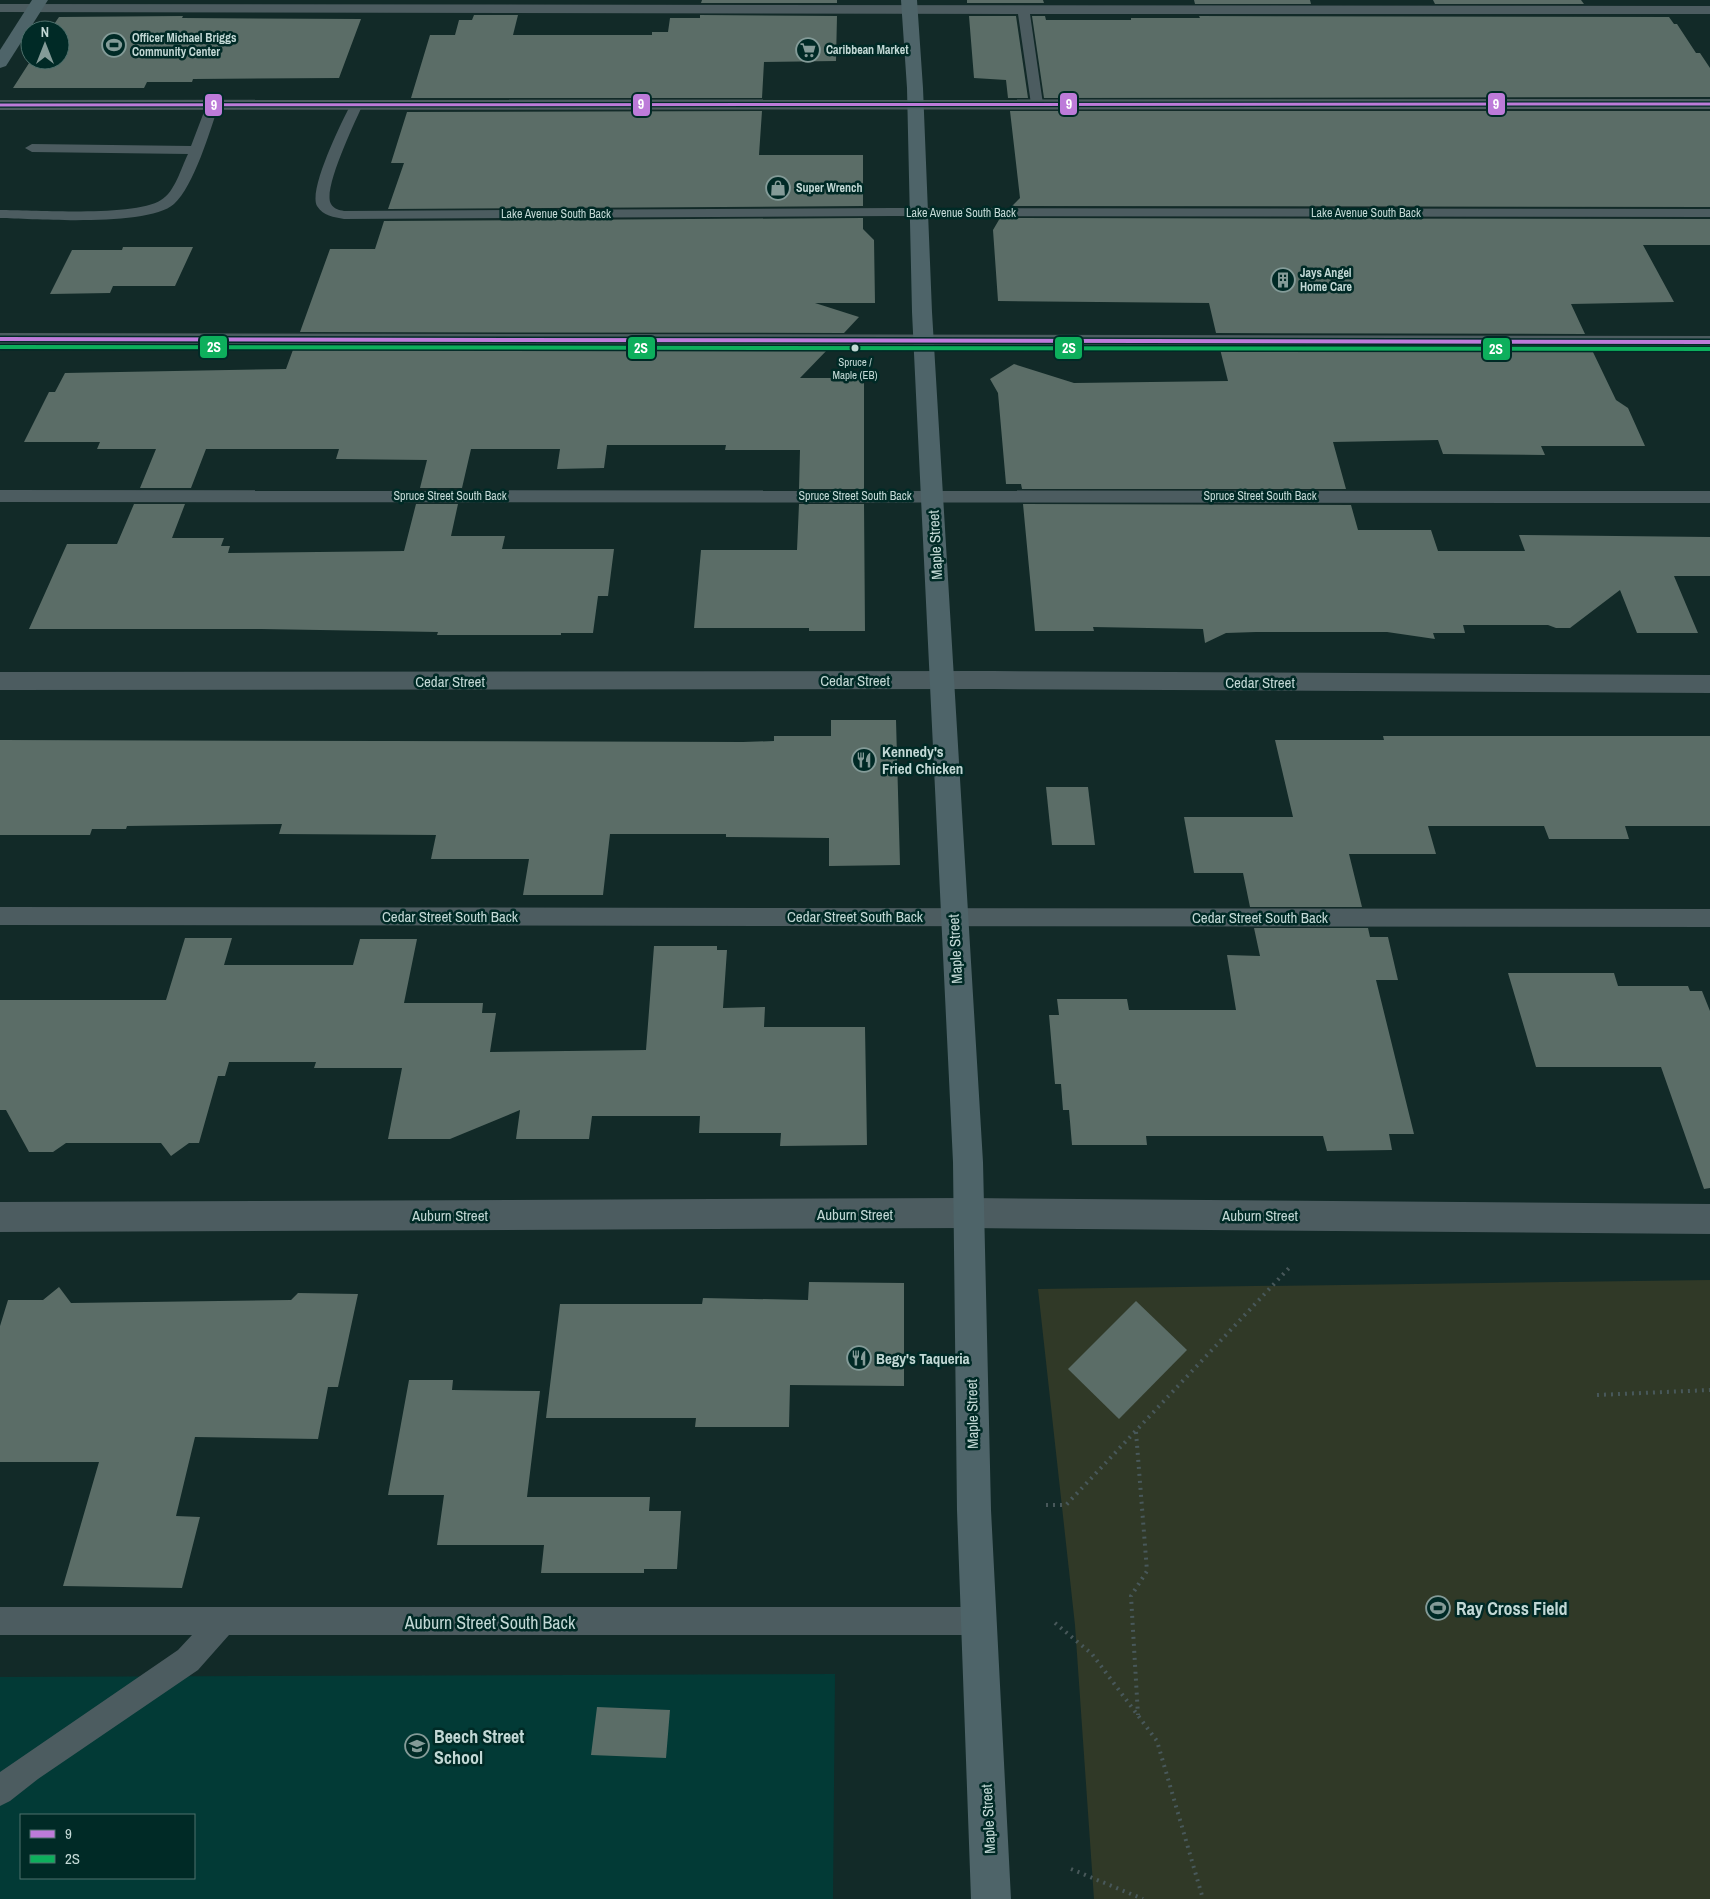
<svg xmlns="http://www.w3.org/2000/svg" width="1710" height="1899" viewBox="0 0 1710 1899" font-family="'Archivo Narrow',sans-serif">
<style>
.built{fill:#023a36;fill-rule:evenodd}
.green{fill:#303927}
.building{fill:#5b6d67}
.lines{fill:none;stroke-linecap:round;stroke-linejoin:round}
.path{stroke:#48585a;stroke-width:4;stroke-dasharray:2 5;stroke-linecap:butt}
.service{fill:#4c5c60;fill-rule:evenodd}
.minor{fill:#4c5c60;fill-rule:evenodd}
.tertiary{fill:#4c5c60;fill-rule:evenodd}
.primary{fill:#4e6469;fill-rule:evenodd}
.bus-1-far1-casing{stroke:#002a26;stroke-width:5.5}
.bus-1-casing{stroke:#002a26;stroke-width:7}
.bus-2-casing{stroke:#002a26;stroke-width:7}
.bus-1-far1{stroke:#bd7bd9;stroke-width:3}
.bus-1{stroke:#bd7bd9;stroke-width:4}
.bus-2{stroke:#0daf5c;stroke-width:4}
.bus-dot{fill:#c2d8d5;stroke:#002a26;stroke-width:2}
.labels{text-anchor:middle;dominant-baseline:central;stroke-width:5;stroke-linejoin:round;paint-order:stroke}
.far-bus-label{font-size:11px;fill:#c2d8d5;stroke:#002a26}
.far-poi-label{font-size:12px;font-weight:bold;fill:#c2d8d5;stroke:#002a26;text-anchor:start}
.far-street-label{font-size:12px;fill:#c2d8d5;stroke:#002a26}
.street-label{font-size:15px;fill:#c2d8d5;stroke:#002a26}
.poi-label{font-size:15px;font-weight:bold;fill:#c2d8d5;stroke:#002a26;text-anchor:start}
.near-poi-label{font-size:18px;font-weight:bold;fill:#c2d8d5;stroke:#002a26;text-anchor:start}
.near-street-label{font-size:18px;fill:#c2d8d5;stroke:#002a26}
.line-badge{stroke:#002a26;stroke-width:2}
.badge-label{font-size:14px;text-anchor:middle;font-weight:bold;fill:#fff}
</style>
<rect width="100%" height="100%" fill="#122a28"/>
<path class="built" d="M 835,1674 L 833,1899 L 0,1899 L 0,1677 ZM 21,1815 L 194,1815 L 194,1878 L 21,1878 Z"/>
<path class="green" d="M 1710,1280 L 1710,1899 L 1094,1899 L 1075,1625 L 1038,1289 Z"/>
<g class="building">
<path d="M 702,0 L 837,0 L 837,3 L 701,3 Z"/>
<path d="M 967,0 L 1043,0 L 1044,3 L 967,3 Z"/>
<path d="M 1194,0 L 1310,0 L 1311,4 L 1195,4 Z"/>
<path d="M 1433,0 L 1581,0 L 1584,4 L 1435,4 Z"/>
<path d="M 474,15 L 518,15 L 513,35 L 652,35 L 652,32 L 668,32 L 670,18 L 700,18 L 700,15 L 837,16 L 836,61 L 764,62 L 762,98 L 411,98 L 430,35 L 455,35 L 459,20 L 472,20 Z"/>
<path d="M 183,16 L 182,18 L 361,19 L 339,78 L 193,79 L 192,82 L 147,82 L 144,88 L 13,88 L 31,60 L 60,60 L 60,30 L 50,30 L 59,17 Z"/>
<path d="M 969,16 L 1016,16 L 1028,98 L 1008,98 L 1006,80 L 974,78 Z"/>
<path d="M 1032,16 L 1045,16 L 1046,20 L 1131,20 L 1131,18 L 1200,18 L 1199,16 L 1669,17 L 1674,24 L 1677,24 L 1696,53 L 1700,53 L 1710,68 L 1710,97 L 1044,98 Z"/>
<path d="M 762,111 L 759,155 L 863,155 L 863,206 L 388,209 L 404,163 L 391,163 L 407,112 Z"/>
<path d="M 1010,111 L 1710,111 L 1710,207 L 1012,206 L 1020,198 Z"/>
<path d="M 863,218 L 863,229 L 874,240 L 875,303 L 815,303 L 859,317 L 844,333 L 300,332 L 330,249 L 375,249 L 384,221 Z"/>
<path d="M 1000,218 L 1710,219 L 1710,245 L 1643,245 L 1674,302 L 1571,304 L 1585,334 L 1216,333 L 1209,303 L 998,301 L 993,230 Z"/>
<path d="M 123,247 L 193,247 L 175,286 L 113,286 L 110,293 L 50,294 L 72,250 L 122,250 Z"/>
<path d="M 294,347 L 829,348 L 800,378 L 864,378 L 864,489 L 799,489 L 800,450 L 725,450 L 726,445 L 607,445 L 604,468 L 557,469 L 560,449 L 471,449 L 462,488 L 420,488 L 427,460 L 336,459 L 339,449 L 206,449 L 191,488 L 140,488 L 156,449 L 97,449 L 100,442 L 24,442 L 49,392 L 55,392 L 65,373 L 286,369 Z"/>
<path d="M 1220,349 L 1592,350 L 1616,400 L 1628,408 L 1645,446 L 1541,446 L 1545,455 L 1443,454 L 1438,440 L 1333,442 L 1346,489 L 1022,489 L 1021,484 L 1006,484 L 998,393 L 990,379 L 1014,364 L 1074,383 L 1228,381 Z"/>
<path d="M 134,504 L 185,504 L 172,538 L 224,538 L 221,546 L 230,546 L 228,553 L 404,551 L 416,504 L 458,504 L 451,536 L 505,536 L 502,549 L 614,549 L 608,596 L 598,596 L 593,633 L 561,633 L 561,635 L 437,635 L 438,632 L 261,629 L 29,629 L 67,544 L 117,544 Z"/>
<path d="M 799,504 L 864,504 L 865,631 L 809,631 L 809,628 L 694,628 L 701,550 L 797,550 Z"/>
<path d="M 1023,504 L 1351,505 L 1358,530 L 1431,530 L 1438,551 L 1525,551 L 1519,535 L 1710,537 L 1710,576 L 1674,576 L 1698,633 L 1637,633 L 1620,590 L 1570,628 L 1556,628 L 1548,625 L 1463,625 L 1465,633 L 1433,633 L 1435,639 L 1387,632 L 1256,632 L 1226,633 L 1205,643 L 1203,629 L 1093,627 L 1094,631 L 1035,631 Z"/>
<path d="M 831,720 L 896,720 L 900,865 L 829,866 L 829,838 L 726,837 L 726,834 L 610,834 L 603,895 L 523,895 L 529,859 L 431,859 L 436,835 L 279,834 L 282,824 L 127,826 L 126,829 L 92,829 L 90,835 L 0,835 L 0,740 L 743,742 L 774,741 L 774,736 L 831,736 Z"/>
<path d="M 1383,736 L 1710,736 L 1710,826 L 1625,826 L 1629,839 L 1549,839 L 1544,826 L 1428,826 L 1436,854 L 1349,854 L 1362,907 L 1250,907 L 1243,873 L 1194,873 L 1184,817 L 1293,817 L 1275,740 L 1384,740 Z"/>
<path d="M 1046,787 L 1088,787 L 1095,845 L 1052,845 Z"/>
<path d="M 1254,928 L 1368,928 L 1370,937 L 1388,937 L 1398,980 L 1376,980 L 1414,1134 L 1389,1134 L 1392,1150 L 1327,1151 L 1323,1136 L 1146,1136 L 1147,1145 L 1072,1145 L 1069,1110 L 1063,1110 L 1061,1084 L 1055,1084 L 1049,1015 L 1059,1015 L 1057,999 L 1127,999 L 1129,1010 L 1236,1010 L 1227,955 L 1260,956 Z"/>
<path d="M 185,938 L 232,938 L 224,965 L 353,965 L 360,939 L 417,939 L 404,1003 L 483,1003 L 482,1013 L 496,1013 L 490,1052 L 646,1050 L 654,946 L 717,946 L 717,950 L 727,950 L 723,1008 L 765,1007 L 764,1027 L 865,1027 L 867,1145 L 780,1146 L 781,1133 L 699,1133 L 700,1116 L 592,1116 L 589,1139 L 516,1139 L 520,1110 L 450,1139 L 388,1139 L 402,1068 L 314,1068 L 316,1062 L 229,1062 L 225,1076 L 218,1076 L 199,1143 L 189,1143 L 171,1156 L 161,1143 L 66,1143 L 53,1152 L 29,1152 L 6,1110 L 0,1110 L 0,1000 L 166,1000 Z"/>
<path d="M 1508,973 L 1614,973 L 1618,986 L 1688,986 L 1690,991 L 1702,991 L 1710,1011 L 1710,1188 L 1704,1189 L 1661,1067 L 1536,1067 Z"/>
<path d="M 809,1282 L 904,1283 L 904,1386 L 790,1385 L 789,1427 L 695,1427 L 696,1418 L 546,1418 L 560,1304 L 702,1304 L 703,1298 L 808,1300 Z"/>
<path d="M 59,1287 L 71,1303 L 291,1300 L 298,1293 L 358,1294 L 338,1387 L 328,1387 L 318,1439 L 195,1437 L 176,1516 L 200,1517 L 182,1588 L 63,1586 L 99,1462 L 0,1462 L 0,1326 L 8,1300 L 43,1300 Z"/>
<path d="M 1136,1301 L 1187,1350 L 1119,1419 L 1068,1369 Z"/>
<path d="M 409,1380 L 453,1380 L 452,1390 L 540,1391 L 527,1497 L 650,1497 L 649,1511 L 681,1511 L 677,1569 L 644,1569 L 644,1573 L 541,1573 L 544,1545 L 437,1545 L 444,1495 L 388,1495 Z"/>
<path d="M 597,1707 L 670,1710 L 666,1758 L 591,1755 Z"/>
</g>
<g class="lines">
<g class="path">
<path d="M 1597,1395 L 1710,1390"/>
<path d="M 1136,1432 L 1147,1571 L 1131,1596 L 1138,1715"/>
<path d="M 1046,1505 L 1066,1505 L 1289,1268"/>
<path d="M 1055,1623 L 1092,1654 L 1157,1741 L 1203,1899"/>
<path d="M 1071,1869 L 1143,1899"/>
</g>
<g class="service">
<path d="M 0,4 L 1710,6 L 1710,14 L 1030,14 L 1043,104 L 1037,108 L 1031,104 L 1018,14 L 0,12 Z"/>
<path d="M 213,100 L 219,104 C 210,131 194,186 174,204 C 149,227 36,219 0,218 L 0,210 C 34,210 135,217 161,200 C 175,192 181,168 188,154 L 32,152 L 25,148 L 32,144 L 191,146 L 207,104 Z"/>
<path d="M 357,100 L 363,104 C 356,120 322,190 331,204 C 334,209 339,210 344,211 L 892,208 L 1710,209 L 1710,217 L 892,216 L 344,219 C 334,217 323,216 317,206 C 308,190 342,121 351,104 Z"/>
<path d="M 0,490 L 1710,491 L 1710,503 L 0,502 Z"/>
<path d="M 0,907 L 1710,909 L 1710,927 L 0,925 Z"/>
<path d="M 0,1607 L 979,1607 L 989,1611 L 993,1621 L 989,1631 L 979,1635 L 229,1635 L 198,1670 L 38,1779 L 10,1801 L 0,1806 L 0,1772 L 178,1650 L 192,1635 L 0,1635 Z"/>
</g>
<g class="minor">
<path d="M 992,671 L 1710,675 L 1710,693 L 992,689 L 0,690 L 0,672 Z"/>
<path d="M 969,1198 L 1710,1204 L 1710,1234 L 969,1228 L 0,1232 L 0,1202 Z"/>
</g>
<g class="tertiary">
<path d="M 1710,99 L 1710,109 L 0,110 L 0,100 Z"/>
<path d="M 0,333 L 1710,336 L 1710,348 L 0,345 Z"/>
</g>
<g class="primary">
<path d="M 32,0 L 48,0 L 6,66 L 0,68 L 0,50 Z"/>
<path d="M 901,0 L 917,0 L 923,88 L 932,312 L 983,1162 L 991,1510 L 1011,1899 L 971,1899 L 957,1510 L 953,1162 L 912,312 L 907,88 Z"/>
</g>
<g class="bus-1-far1-casing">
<path id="bus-1-far1" d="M 0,105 L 1710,104"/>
</g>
<g class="bus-1-casing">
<path id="bus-1" d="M 0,339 L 1710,342"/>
</g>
<g class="bus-2-casing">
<path id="bus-2" d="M 0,347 L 1710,349"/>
</g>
<use href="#bus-1-far1" class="bus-1-far1"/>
<use href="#bus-1" class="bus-1"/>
<use href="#bus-2" class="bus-2"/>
</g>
<defs>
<g id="stadium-ring" transform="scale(1.25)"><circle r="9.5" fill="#002a26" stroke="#849b98" stroke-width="1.5"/><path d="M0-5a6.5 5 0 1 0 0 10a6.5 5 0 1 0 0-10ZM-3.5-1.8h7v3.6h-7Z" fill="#849b98"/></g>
<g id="supermarket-ring" transform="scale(1.25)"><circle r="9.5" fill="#002a26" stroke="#849b98" stroke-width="1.5"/><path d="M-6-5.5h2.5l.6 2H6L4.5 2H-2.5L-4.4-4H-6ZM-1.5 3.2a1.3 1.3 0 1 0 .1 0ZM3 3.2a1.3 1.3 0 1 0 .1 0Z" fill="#849b98"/></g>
<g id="shop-ring" transform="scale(1.25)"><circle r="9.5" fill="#002a26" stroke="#849b98" stroke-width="1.5"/><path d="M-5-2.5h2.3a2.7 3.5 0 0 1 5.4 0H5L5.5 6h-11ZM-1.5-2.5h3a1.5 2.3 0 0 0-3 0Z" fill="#849b98"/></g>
<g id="building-ring" transform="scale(1.25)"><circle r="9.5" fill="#002a26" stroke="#849b98" stroke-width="1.5"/><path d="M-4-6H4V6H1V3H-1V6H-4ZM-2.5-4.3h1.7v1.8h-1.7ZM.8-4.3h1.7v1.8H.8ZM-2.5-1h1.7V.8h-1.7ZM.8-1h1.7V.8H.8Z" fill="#849b98"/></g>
<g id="restaurant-ring" transform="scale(1.25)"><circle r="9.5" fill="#002a26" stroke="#849b98" stroke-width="1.5"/><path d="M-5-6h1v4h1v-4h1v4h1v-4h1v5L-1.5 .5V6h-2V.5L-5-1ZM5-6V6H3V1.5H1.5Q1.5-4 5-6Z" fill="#849b98"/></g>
<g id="school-ring" transform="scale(1.25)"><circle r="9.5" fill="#002a26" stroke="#849b98" stroke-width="1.5"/><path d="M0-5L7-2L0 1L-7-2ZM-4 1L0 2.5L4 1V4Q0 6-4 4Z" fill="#849b98"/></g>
</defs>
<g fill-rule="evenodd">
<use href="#stadium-ring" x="114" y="45"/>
<use href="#supermarket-ring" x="808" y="50"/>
<use href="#shop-ring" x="778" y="188"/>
<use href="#building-ring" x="1283" y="280"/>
<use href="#restaurant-ring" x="864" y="760"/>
<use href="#restaurant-ring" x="859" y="1358"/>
<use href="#stadium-ring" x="1438" y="1608"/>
<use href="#school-ring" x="417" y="1746"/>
</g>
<circle class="bus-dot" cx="855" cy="348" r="4.5"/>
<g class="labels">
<g class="far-bus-label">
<text x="855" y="362">Spruce /<tspan x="855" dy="13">Maple (EB)</tspan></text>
</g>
<g class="far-poi-label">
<text x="132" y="38">Officer Michael Briggs<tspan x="132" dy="14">Community Center</tspan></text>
<text x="826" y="50">Caribbean Market</text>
<text x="796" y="188">Super Wrench</text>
<text x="1300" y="273">Jays Angel<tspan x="1300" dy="14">Home Care</tspan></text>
</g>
<g class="far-street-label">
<text x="961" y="213">Lake Avenue South Back</text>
<text x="1366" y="213">Lake Avenue South Back</text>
<text x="556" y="214">Lake Avenue South Back</text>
<text x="450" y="496">Spruce Street South Back</text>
<text x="855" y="496">Spruce Street South Back</text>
<text x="1260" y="496">Spruce Street South Back</text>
</g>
<g class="street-label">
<text transform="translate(935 545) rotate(-93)">Maple Street</text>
<text x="855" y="680">Cedar Street</text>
<text x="450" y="681">Cedar Street</text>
<text x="1260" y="682">Cedar Street</text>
<text x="450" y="916">Cedar Street South Back</text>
<text x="855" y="916">Cedar Street South Back</text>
<text x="1260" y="917">Cedar Street South Back</text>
<text transform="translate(955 949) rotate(-93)">Maple Street</text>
<text x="855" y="1214">Auburn Street</text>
<text x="450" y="1215">Auburn Street</text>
<text x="1260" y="1215">Auburn Street</text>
<text transform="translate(972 1414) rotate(-91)">Maple Street</text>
<text transform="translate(988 1819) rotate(-93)">Maple Street</text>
</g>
<g class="poi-label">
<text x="882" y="751">Kennedy's<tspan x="882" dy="17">Fried Chicken</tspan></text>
<text x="876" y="1358">Begy's Taqueria</text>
</g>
<g class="near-poi-label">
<text x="1456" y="1608">Ray Cross Field</text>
<text x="434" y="1736">Beech Street<tspan x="434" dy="21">School</tspan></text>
</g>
<g class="near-street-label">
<text x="490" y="1622">Auburn Street South Back</text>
</g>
</g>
<g class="line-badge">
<rect x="1487" y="92" width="19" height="24" rx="5" fill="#bd7bd9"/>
<rect x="1059" y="92" width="19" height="24" rx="5" fill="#bd7bd9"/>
<rect x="632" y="93" width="19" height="24" rx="5" fill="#bd7bd9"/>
<rect x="204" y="93" width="19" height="24" rx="5" fill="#bd7bd9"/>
<rect x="199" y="335" width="29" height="24" rx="5" fill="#0daf5c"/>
<rect x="627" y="336" width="29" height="24" rx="5" fill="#0daf5c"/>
<rect x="1054" y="336" width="29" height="24" rx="5" fill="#0daf5c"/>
<rect x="1482" y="337" width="29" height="24" rx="5" fill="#0daf5c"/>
</g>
<g class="badge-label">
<text x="1496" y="109">9</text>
<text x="1069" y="109">9</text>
<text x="641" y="109">9</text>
<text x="214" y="110">9</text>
<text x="214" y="352">2S</text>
<text x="641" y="353">2S</text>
<text x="1069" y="353">2S</text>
<text x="1496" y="354">2S</text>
</g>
<rect x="20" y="1814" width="175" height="65" fill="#002a26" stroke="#4e706c"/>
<rect x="30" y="1830" width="25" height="8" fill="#bd7bd9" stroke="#4e706c"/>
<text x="65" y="1839" font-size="15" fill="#c2d8d5">9</text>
<rect x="30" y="1855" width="25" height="8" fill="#0daf5c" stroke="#4e706c"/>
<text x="65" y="1864" font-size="15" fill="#c2d8d5">2S</text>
<g transform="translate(45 45)"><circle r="24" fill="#002a26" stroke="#4e706c"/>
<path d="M0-4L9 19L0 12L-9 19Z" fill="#849b98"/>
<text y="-8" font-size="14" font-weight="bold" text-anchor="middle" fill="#c2d8d5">N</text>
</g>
</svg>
